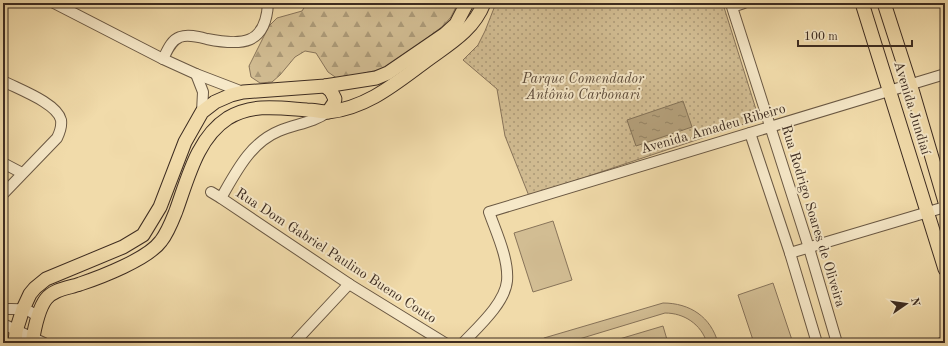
<svg xmlns="http://www.w3.org/2000/svg" width="948" height="346" viewBox="0 0 948 346" font-family="'Old Standard TT',serif">
<style>
.forest{fill:url(#forest-firs);stroke:#88745a}
.park{fill:url(#park-dots);stroke:#88745a}
.pitch{fill:#d2bd93;stroke:#88745a}
.water{fill:url(#water-ripples);stroke:#847257}
.lines{fill:none;stroke-linecap:round;stroke-linejoin:round}
.minor-casing{stroke:#6a5843;stroke-width:12}
.major-casing{stroke:#3d2c21;stroke-width:15}
.minor{stroke:#f6e8c8;stroke-width:10}
.major{stroke:#f1dbaa;stroke-width:13}
.labels{text-anchor:middle;dominant-baseline:central;stroke-width:4;stroke-linejoin:round;paint-order:stroke}
.park-label{font-size:14px;font-style:italic;fill:#5b4938;stroke:#f6e8c8}
.street-label{font-size:14px;fill:#3d2c21;stroke:#f6e8c8}
</style>
<defs>
<pattern id="forest-firs" width="22" height="20" patternUnits="userSpaceOnUse"><rect width="22" height="20" fill="#d2bd93"/><path d="M5 1l3.5 6h-7zM16 11l3.5 6h-7z" fill="#ac9a78"/></pattern>
<pattern id="park-dots" width="8" height="8" patternUnits="userSpaceOnUse"><rect width="8" height="8" fill="#d2bd93"/><path d="M2 2h.1M6 6h.1" fill="none" stroke="#ac9a78" stroke-width="1.8" stroke-linecap="round"/></pattern>
<pattern id="water-ripples" width="26" height="14" patternUnits="userSpaceOnUse"><rect width="26" height="14" fill="#b4a07b"/><path d="M2 4q2-2 4 0t4 0M15 11q2-2 4 0t4 0" fill="none" stroke="#948364"/></pattern>
</defs>
<rect width="100%" height="100%" fill="#f1dbaa"/>
<filter id="stains"><feTurbulence type="fractalNoise" baseFrequency=".005" numOctaves="4"/><feColorMatrix values="0 0 0 0 .2 0 0 0 0 .09 0 0 0 0 .02 0 0 0 .5 -.17"/></filter>
<radialGradient id="worn" r=".72"><stop offset=".6" stop-color="#630" stop-opacity="0"/><stop offset="1" stop-color="#630" stop-opacity=".3"/></radialGradient>
<path class="forest" d="M 307,3 L 458,3 L 451,17 L 443,26 L 387,68 L 338,79 L 328,72 L 316,53 L 305,51 L 295,57 L 280,75 L 272,82 L 260,83 L 251,77 L 249,66 L 269,26 L 277,18 L 302,11 Z"/>
<path class="park" d="M 496,3 L 724,3 L 723,4 L 759,119 L 529,196 L 505,136 L 497,89 L 463,60 L 478,45 L 485,31 Z"/>
<g class="pitch">
<path d="M 553,221 L 572,280 L 533,292 L 514,233 Z"/>
<path d="M 773,283 L 793,343 L 754,343 L 738,295 Z"/>
<path d="M 663,303 C 690,303 711,317 718,343 L 707,343 C 701,324 684,313 665,313 L 566,343 L 538,343 L 544,338 Z"/>
<path d="M 663,326 L 668,343 L 606,343 Z"/>
</g>
<path class="water" d="M 683,101 L 692,127 L 636,146 L 627,120 Z"/>
<g class="lines">
<g class="minor-casing">
<g id="minor">
<path d="M 54,3 L 163,59 L 196,74 L 243,92"/>
<path d="M 744,3 L 732,7 L 809,248 L 837,343"/>
<path d="M 163,59 C 167,51 171,40 180,37 C 188,34 199,37 207,39 C 242,46 266,45 268,3"/>
<path d="M 196,74 L 203,92 L 202,112"/>
<path d="M 3,81 C 18,89 57,103 61,120 C 62,127 60,132 57,138 L 3,194"/>
<path d="M 750,133 L 790,253 L 817,343"/>
<path d="M 3,163 L 22,173"/>
<path d="M 211,192 L 221,198 L 349,284 L 445,343"/>
<path d="M 221,198 C 236,172 250,143 279,131 C 295,124 313,123 328,112"/>
<path d="M 790,253 L 945,207"/>
<path d="M 3,309 C 15,309 32,307 38,319"/>
<path d="M 3,324 L 44,343"/>
<path d="M 294,343 L 349,284"/>
<path d="M 463,343 C 478,327 505,303 507,281 C 509,259 496,232 489,212 L 945,74"/>
<path d="M 941,343 L 945,342"/>
</g>
</g>
<g class="major-casing">
<g id="major">
<path d="M 862,3 L 945,269"/>
<path d="M 884,3 L 913,93 L 945,202"/>
<path d="M 325,86 L 331,91 L 335,99 L 334,103 L 328,112"/>
<path d="M 15,343 L 16,331 L 23,309 L 30,294 L 35,288 L 46,279 L 123,247 L 143,235 L 160,207 L 185,142 L 202,112 L 215,102 L 231,95 L 243,92 L 325,86 L 376,78 L 388,73 L 445,34 L 456,24 L 467,3"/>
<path d="M 32,343 C 34,331 39,308 46,299 C 54,289 69,288 80,284 C 101,277 148,259 161,241 C 168,232 172,221 176,211 C 188,178 197,138 228,118 C 253,103 280,108 307,110 C 314,110 321,112 328,112 C 367,108 396,83 426,61 C 449,44 473,31 484,3"/>
</g>
</g>
<use href="#minor" class="minor"/>
<use href="#major" class="major"/>
</g>
<g class="labels">
<g class="park-label">
<text x="583" y="79">Parque Comendador<tspan x="583" dy="16">Antônio Carbonari</tspan></text>
</g>
<g class="street-label">
<text transform="translate(912 108) rotate(73)">Avenida Jundiaí</text>
<text transform="translate(713 129) rotate(-16)">Avenida Amadeu Ribeiro</text>
<text transform="translate(813 216) rotate(73)">Rua Rodrigo Soares de Oliveira</text>
<text transform="translate(336 256) rotate(33)">Rua Dom Gabriel Paulino Bueno Couto</text>
</g>
</g>
<rect width="948" height="346" fill="none" stroke="#f1dbaa" stroke-width="16"/>
<rect x="4" y="4" width="940" height="338" fill="none" stroke="#3d2c21" stroke-width="2"/>
<rect x="8" y="8" width="932" height="330" fill="none" stroke="#3d2c21"/>
<g transform="translate(906 304) rotate(77)" stroke="#f6e8c8" stroke-width="3" paint-order="stroke">
<path d="M0-3L7 15L0 10L-7 15Z" fill="#3d2c21"/>
<text y="-6" font-size="11" font-weight="bold" text-anchor="middle" fill="#3d2c21">N</text>
</g>
<path d="M798 40v6h114v-6" fill="none" stroke="#3d2c21" stroke-width="2"/>
<text x="804" y="40" font-size="12" fill="#3d2c21" stroke="#f6e8c8" stroke-width="3" paint-order="stroke">100 m</text>
<rect width="100%" height="100%" filter="url(#stains)"/>
<rect width="100%" height="100%" fill="url(#worn)"/>
</svg>
